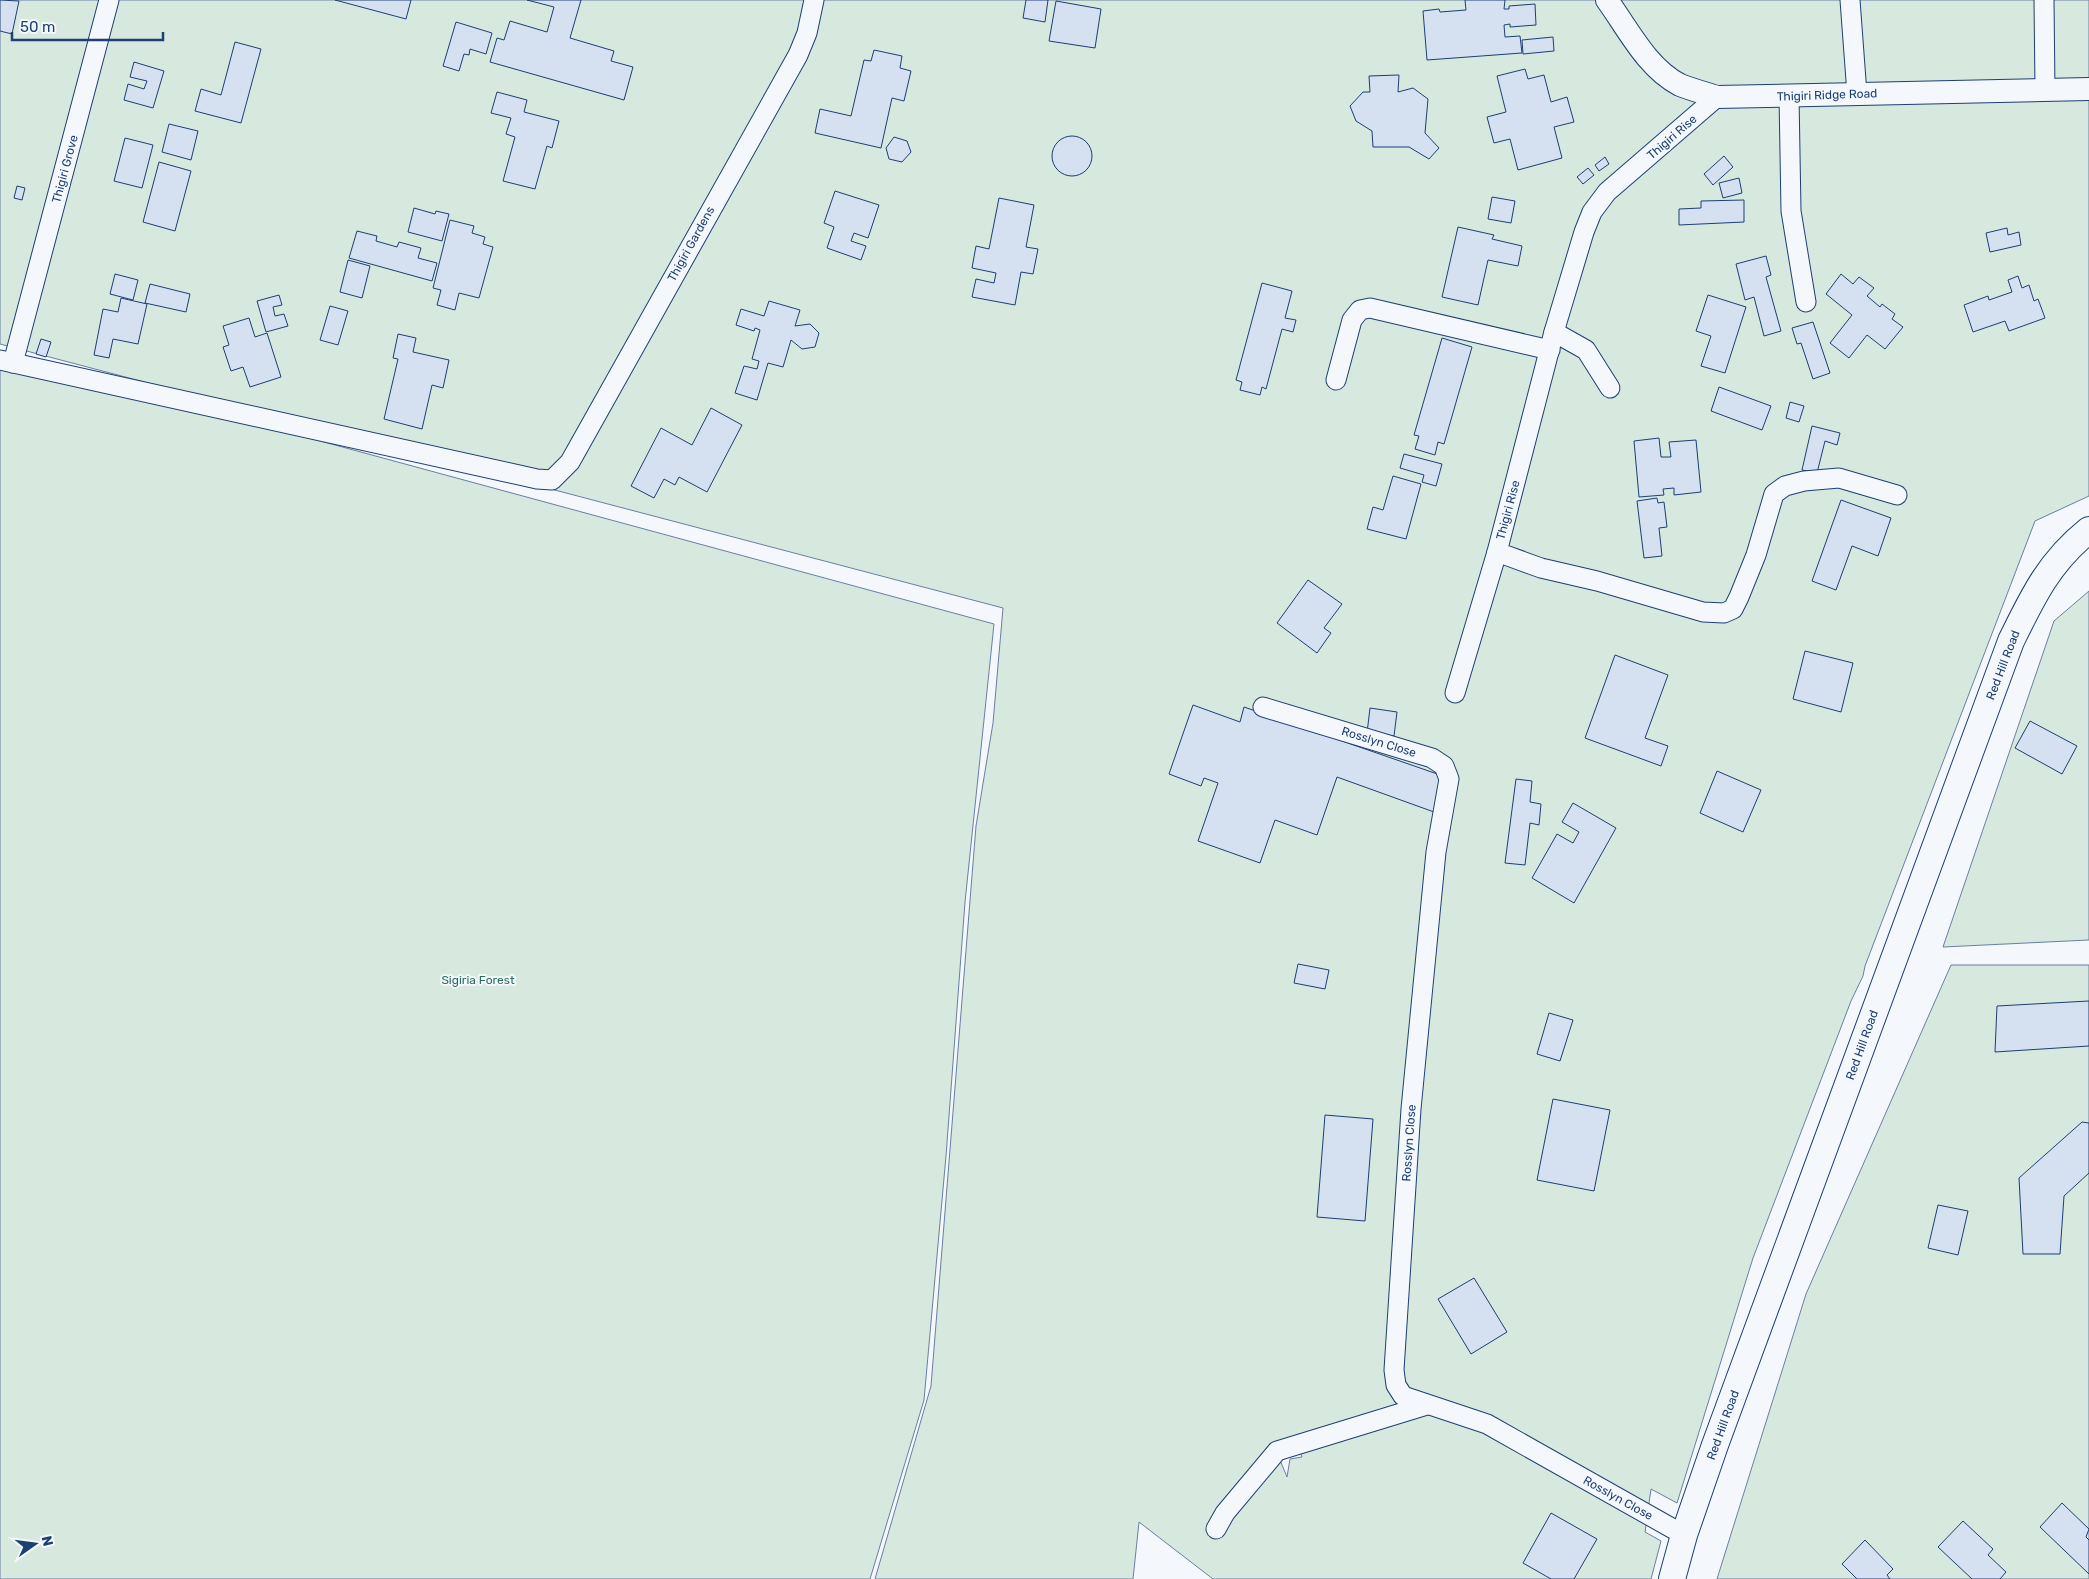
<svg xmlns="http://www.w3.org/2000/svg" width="2089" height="1579" viewBox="0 0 2089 1579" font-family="Rubik,sans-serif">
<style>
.green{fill:#d7e8df;stroke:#687fa3;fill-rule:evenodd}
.building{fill:#d5e0f0;stroke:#1d3f73}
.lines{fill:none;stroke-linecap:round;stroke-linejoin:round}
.minor-casing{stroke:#1d3f73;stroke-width:21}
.tertiary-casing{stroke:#1d3f73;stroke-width:24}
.secondary-casing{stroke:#1d3f73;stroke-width:28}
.minor{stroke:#f4f7fb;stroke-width:19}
.tertiary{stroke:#f4f7fb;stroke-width:22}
.secondary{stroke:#f4f7fb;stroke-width:26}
.labels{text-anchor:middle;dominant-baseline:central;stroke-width:4;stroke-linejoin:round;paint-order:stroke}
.street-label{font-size:12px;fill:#1d3f73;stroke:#f4f7fb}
.park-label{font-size:12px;fill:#2c6c60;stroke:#f4f7fb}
</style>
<rect width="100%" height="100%" fill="#f4f7fb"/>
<g class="green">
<path d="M 0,0 L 2089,0 L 2089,496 L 2035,521 L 1865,966 L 1863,976 L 1851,1001 L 1753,1258 L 1677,1503 L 1651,1489 L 1645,1532 L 1661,1541 L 1651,1579 L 1213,1579 L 1139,1522 L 1133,1579 L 875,1579 L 931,1386 L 976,826 L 993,723 L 1003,608 L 0,344 ZM 1296,1442 L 1302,1457 L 1290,1459 L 1287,1477 L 1275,1448 Z"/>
<path d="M 0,354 L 994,624 L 965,902 L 946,1156 L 924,1400 L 870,1579 L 0,1579 Z"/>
<path d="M 2089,591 L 2089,940 L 1943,947 L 2054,621 Z"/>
<path d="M 1951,965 L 2089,965 L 2089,1579 L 1717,1579 L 1806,1294 Z"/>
</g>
<g class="building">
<path d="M 0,0 L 19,1 L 12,34 L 0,31 Z"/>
<path d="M 335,0 L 411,0 L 406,19 Z"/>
<path d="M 527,0 L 581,0 L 570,38 L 614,51 L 611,61 L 633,67 L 624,100 L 490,62 L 497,38 L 504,40 L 510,21 L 547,32 L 554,7 Z"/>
<path d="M 1026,0 L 1048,0 L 1045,22 L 1023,18 Z"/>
<path d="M 1465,0 L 1505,0 L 1504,9 L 1509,9 L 1509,6 L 1535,4 L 1536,25 L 1510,27 L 1510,24 L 1504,25 L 1505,37 L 1520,36 L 1522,53 L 1427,60 L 1423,11 L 1439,9 L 1440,12 L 1466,10 Z"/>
<path d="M 1056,1 L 1101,9 L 1095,48 L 1049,41 Z"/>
<path d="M 456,22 L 492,33 L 486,54 L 470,49 L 469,55 L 464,54 L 459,71 L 443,66 Z"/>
<path d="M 1553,37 L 1554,51 L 1523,54 L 1522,40 Z"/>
<path d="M 235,42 L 261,49 L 241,123 L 195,111 L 201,89 L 221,95 Z"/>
<path d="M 874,50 L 902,56 L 900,68 L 911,71 L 904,101 L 892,98 L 881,148 L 815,133 L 820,109 L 851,116 L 864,60 L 871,61 Z"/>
<path d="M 134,62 L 164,71 L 153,108 L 124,100 L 128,84 L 144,89 L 147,81 L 130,77 Z"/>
<path d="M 1525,69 L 1528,79 L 1544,75 L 1551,102 L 1567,97 L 1574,122 L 1554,127 L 1562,158 L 1518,170 L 1510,139 L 1494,143 L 1487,117 L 1506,112 L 1497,76 Z"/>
<path d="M 1399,75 L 1398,92 L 1413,88 L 1428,99 L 1425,133 L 1439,148 L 1429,159 L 1409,147 L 1373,147 L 1372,131 L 1356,121 L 1350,106 L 1363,92 L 1370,92 L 1369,76 Z"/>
<path d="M 497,92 L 527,100 L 524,112 L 559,121 L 552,148 L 547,146 L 535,189 L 503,181 L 515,137 L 506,134 L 511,118 L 491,113 Z"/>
<path d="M 169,124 L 198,131 L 191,160 L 162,152 Z"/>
<circle cx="1072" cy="156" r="20"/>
<path d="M 894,137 L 907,141 L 911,152 L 902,162 L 889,159 L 886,148 Z"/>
<path d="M 125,138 L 153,145 L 142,188 L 114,181 Z"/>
<path d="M 1724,156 L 1733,167 L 1713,185 L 1704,174 Z"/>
<path d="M 1605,157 L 1609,164 L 1599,171 L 1595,165 Z"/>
<path d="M 159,162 L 191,171 L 175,231 L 143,222 Z"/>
<path d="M 1588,168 L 1594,175 L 1583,184 L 1577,177 Z"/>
<path d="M 1739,178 L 1742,193 L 1723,198 L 1719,183 Z"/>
<path d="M 17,186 L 25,188 L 22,200 L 14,198 Z"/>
<path d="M 835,191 L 879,205 L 868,238 L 854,233 L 851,241 L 866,246 L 861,260 L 827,248 L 834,227 L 824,223 Z"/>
<path d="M 1492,197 L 1515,201 L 1511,223 L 1488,219 Z"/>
<path d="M 999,198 L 1034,205 L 1026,247 L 1038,249 L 1033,274 L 1021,272 L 1015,305 L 972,297 L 976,279 L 994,283 L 996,273 L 972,268 L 976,246 L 989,249 Z"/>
<path d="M 1744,200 L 1744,222 L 1679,225 L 1679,209 L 1701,208 L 1701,201 Z"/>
<path d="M 414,208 L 435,214 L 436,211 L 449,214 L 442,241 L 408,232 Z"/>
<path d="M 450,220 L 474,226 L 472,233 L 485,237 L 483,244 L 493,247 L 479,298 L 459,293 L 455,310 L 437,305 L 441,290 L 433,288 Z"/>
<path d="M 1458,227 L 1494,235 L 1492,239 L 1522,246 L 1518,266 L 1488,260 L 1478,305 L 1442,297 Z"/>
<path d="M 2007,228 L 2008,235 L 2019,232 L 2021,245 L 1990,252 L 1986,233 Z"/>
<path d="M 357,231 L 377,236 L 376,241 L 397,247 L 399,242 L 421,248 L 418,258 L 437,263 L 432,281 L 349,258 Z"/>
<path d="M 1766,256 L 1771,275 L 1766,277 L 1781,331 L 1764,336 L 1754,297 L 1745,300 L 1736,264 Z"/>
<path d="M 348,260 L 370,266 L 362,298 L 340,292 Z"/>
<path d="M 115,274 L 138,280 L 133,300 L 110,294 Z"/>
<path d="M 1841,274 L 1853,284 L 1859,277 L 1874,288 L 1867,296 L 1880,307 L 1882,304 L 1895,314 L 1892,319 L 1903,327 L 1885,349 L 1867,335 L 1849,358 L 1830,343 L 1852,315 L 1826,294 Z"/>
<path d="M 2018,276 L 2022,288 L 2029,285 L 2034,301 L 2038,299 L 2045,318 L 2009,331 L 2005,321 L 1973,332 L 1964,305 L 1988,296 L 1989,300 L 2012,292 L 2008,280 Z"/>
<path d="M 1262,283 L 1292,291 L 1285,318 L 1296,320 L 1293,332 L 1282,329 L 1266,389 L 1262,387 L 1260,395 L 1240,390 L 1242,382 L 1236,380 Z"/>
<path d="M 150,284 L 190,294 L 186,312 L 145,303 Z"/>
<path d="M 279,295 L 282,305 L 273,307 L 275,316 L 284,314 L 288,326 L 266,332 L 257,301 Z"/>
<path d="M 1708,295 L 1746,307 L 1725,373 L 1701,366 L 1711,336 L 1696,331 Z"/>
<path d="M 121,298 L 147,304 L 138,344 L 113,339 L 109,358 L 94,355 L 103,309 L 118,312 Z"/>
<path d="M 769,301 L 800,310 L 795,326 L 810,324 L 819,333 L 815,347 L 802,349 L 791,340 L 783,367 L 768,363 L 757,400 L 735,393 L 744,366 L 757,369 L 759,361 L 752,359 L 760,330 L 755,328 L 754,331 L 736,325 L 741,309 L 764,316 Z"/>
<path d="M 330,306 L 348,311 L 338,345 L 320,340 Z"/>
<path d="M 249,318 L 255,337 L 267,333 L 281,377 L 250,387 L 243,367 L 231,371 L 223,347 L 229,345 L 223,326 Z"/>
<path d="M 1813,322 L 1830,373 L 1813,379 L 1801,343 L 1797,344 L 1792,328 Z"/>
<path d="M 398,334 L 416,338 L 413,352 L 449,360 L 443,388 L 432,385 L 422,429 L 384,419 L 398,359 L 393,358 Z"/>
<path d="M 1442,338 L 1472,347 L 1444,444 L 1438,442 L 1435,455 L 1415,449 L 1419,436 L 1414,435 Z"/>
<path d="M 41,339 L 51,342 L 46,357 L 36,354 Z"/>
<path d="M 1719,387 L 1771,406 L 1762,430 L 1711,411 Z"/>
<path d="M 1790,402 L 1804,406 L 1799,422 L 1786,418 Z"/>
<path d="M 711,408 L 742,425 L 707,492 L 679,477 L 675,485 L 664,479 L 654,498 L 631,486 L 661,428 L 692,445 Z"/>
<path d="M 1812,426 L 1840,433 L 1837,445 L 1825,441 L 1817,473 L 1802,470 Z"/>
<path d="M 1659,438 L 1661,457 L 1671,457 L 1669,442 L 1696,440 L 1701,492 L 1674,495 L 1674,488 L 1663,489 L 1664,495 L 1639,497 L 1634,441 Z"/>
<path d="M 1404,454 L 1442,464 L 1436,486 L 1422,482 L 1424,475 L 1400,468 Z"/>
<path d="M 1393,476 L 1421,484 L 1406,539 L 1367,529 L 1373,507 L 1383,510 Z"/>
<path d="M 1657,498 L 1658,503 L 1664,502 L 1667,527 L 1659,528 L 1662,556 L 1644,558 L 1637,501 Z"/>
<path d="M 1841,500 L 1891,518 L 1878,556 L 1852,546 L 1836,590 L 1812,581 Z"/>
<path d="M 1308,580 L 1342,604 L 1324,628 L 1331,633 L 1317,653 L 1277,623 Z"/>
<path d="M 1805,651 L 1853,663 L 1841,712 L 1793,699 Z"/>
<path d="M 1615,655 L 1668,675 L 1645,738 L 1668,746 L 1661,766 L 1585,738 Z"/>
<path d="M 1193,705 L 1240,722 L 1244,707 L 1446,777 L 1434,812 L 1337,777 L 1317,835 L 1275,820 L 1260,863 L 1198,841 L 1218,783 L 1204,778 L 1201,786 L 1169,774 Z"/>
<path d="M 1370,708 L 1397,712 L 1394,736 L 1367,733 Z"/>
<path d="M 2030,721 L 2077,746 L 2062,774 L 2015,748 Z"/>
<path d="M 1717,771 L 1761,790 L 1743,832 L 1700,813 Z"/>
<path d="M 1516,779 L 1532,781 L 1530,802 L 1541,804 L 1539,825 L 1530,823 L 1525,865 L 1505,863 Z"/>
<path d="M 1573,803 L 1616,828 L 1574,903 L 1532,878 L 1557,834 L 1573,843 L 1579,832 L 1562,822 Z"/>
<path d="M 1298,964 L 1329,970 L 1325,989 L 1294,983 Z"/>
<path d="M 2089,1001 L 2089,1046 L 1995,1052 L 1997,1006 Z"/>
<path d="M 1549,1013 L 1573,1020 L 1560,1061 L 1537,1054 Z"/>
<path d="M 1553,1099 L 1610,1110 L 1594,1191 L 1537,1180 Z"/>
<path d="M 1325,1115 L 1373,1119 L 1365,1221 L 1317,1217 Z"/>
<path d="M 2082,1122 L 2089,1123 L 2089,1173 L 2064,1196 L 2060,1254 L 2023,1254 L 2019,1178 Z"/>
<path d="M 1938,1205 L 1968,1211 L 1958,1255 L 1928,1248 Z"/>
<path d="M 1474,1278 L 1507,1332 L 1471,1354 L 1438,1299 Z"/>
<path d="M 2062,1503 L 2089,1529 L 2086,1537 L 2089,1540 L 2089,1574 L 2040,1527 Z"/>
<path d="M 1551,1513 L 1597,1539 L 1574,1579 L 1551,1579 L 1523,1563 Z"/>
<path d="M 1963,1521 L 1993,1549 L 1988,1555 L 2006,1572 L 2000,1579 L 1972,1579 L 1938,1547 Z"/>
<path d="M 1865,1540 L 1893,1569 L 1887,1575 L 1890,1579 L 1857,1579 L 1842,1564 Z"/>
</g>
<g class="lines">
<g class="minor-casing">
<g id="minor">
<path d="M 1850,0 L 1857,94"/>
<path d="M 2044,0 L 2045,90"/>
<path d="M 1789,96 L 1791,211 L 1806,302"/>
<path d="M 1717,97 L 1607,192 L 1592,212 L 1584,232 L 1554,332 L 1497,552 L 1541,568 L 1597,581 L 1703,612 L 1724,613 L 1733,609 L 1739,597 L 1756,555 L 1774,494 L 1785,486 L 1804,481 L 1839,478 L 1897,495"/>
<path d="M 1554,332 L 1586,350 L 1610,388"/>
<path d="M 0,360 L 537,479 L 552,480 L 570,462 L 798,55 L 807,33 L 814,0"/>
<path d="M 13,363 L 109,0"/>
<path d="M 1336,380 L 1352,320 L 1360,310 L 1370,308 L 1550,350"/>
<path d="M 1455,693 L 1497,552"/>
<path d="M 1263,707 L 1432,758 L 1444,766 L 1449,779 L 1436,852 L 1411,1109 L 1394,1370 L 1396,1385 L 1403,1396 L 1487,1424 L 1684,1535"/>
<path d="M 1216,1529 L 1225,1513 L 1277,1451 L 1427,1405"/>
</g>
</g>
<g class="tertiary-casing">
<path id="tertiary" d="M 1607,0 C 1628,29 1647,68 1680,85 C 1692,90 1705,93 1717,97 L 2089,89"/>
</g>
<g class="secondary-casing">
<path id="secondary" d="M 1672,1579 L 1684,1535 L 1715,1445 L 2011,641 C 2033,596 2049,562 2089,530"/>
</g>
<use href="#minor" class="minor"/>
<use href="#tertiary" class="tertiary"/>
<use href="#secondary" class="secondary"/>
</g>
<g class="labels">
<g class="street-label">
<text transform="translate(1827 95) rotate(-2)">Thigiri Ridge Road</text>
<text transform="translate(1672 137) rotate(-41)">Thigiri Rise</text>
<text transform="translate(65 169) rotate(-75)">Thigiri Grove</text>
<text transform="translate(691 244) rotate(-61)">Thigiri Gardens</text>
<text transform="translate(1508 510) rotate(-75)">Thigiri Rise</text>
<text transform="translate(2003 665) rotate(-69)">Red Hill Road</text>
<text transform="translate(1379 742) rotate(17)">Rosslyn Close</text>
<text transform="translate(1862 1045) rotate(-70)">Red Hill Road</text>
<text transform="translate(1409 1143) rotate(-86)">Rosslyn Close</text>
<text transform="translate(1723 1425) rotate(-70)">Red Hill Road</text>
<text transform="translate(1618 1498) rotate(29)">Rosslyn Close</text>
</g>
<g class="park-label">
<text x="478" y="980">Sigiria Forest</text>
</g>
</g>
<g transform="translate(35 1544) rotate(76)" stroke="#f4f7fb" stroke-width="4" paint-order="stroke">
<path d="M0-4L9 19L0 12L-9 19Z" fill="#1d3f73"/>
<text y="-8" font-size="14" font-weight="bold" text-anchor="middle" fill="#1d3f73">N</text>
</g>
<path d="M12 32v8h151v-8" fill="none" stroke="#1d3f73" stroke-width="2.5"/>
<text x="20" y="32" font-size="15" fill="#1d3f73" stroke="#f4f7fb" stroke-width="4" paint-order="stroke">50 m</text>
</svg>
